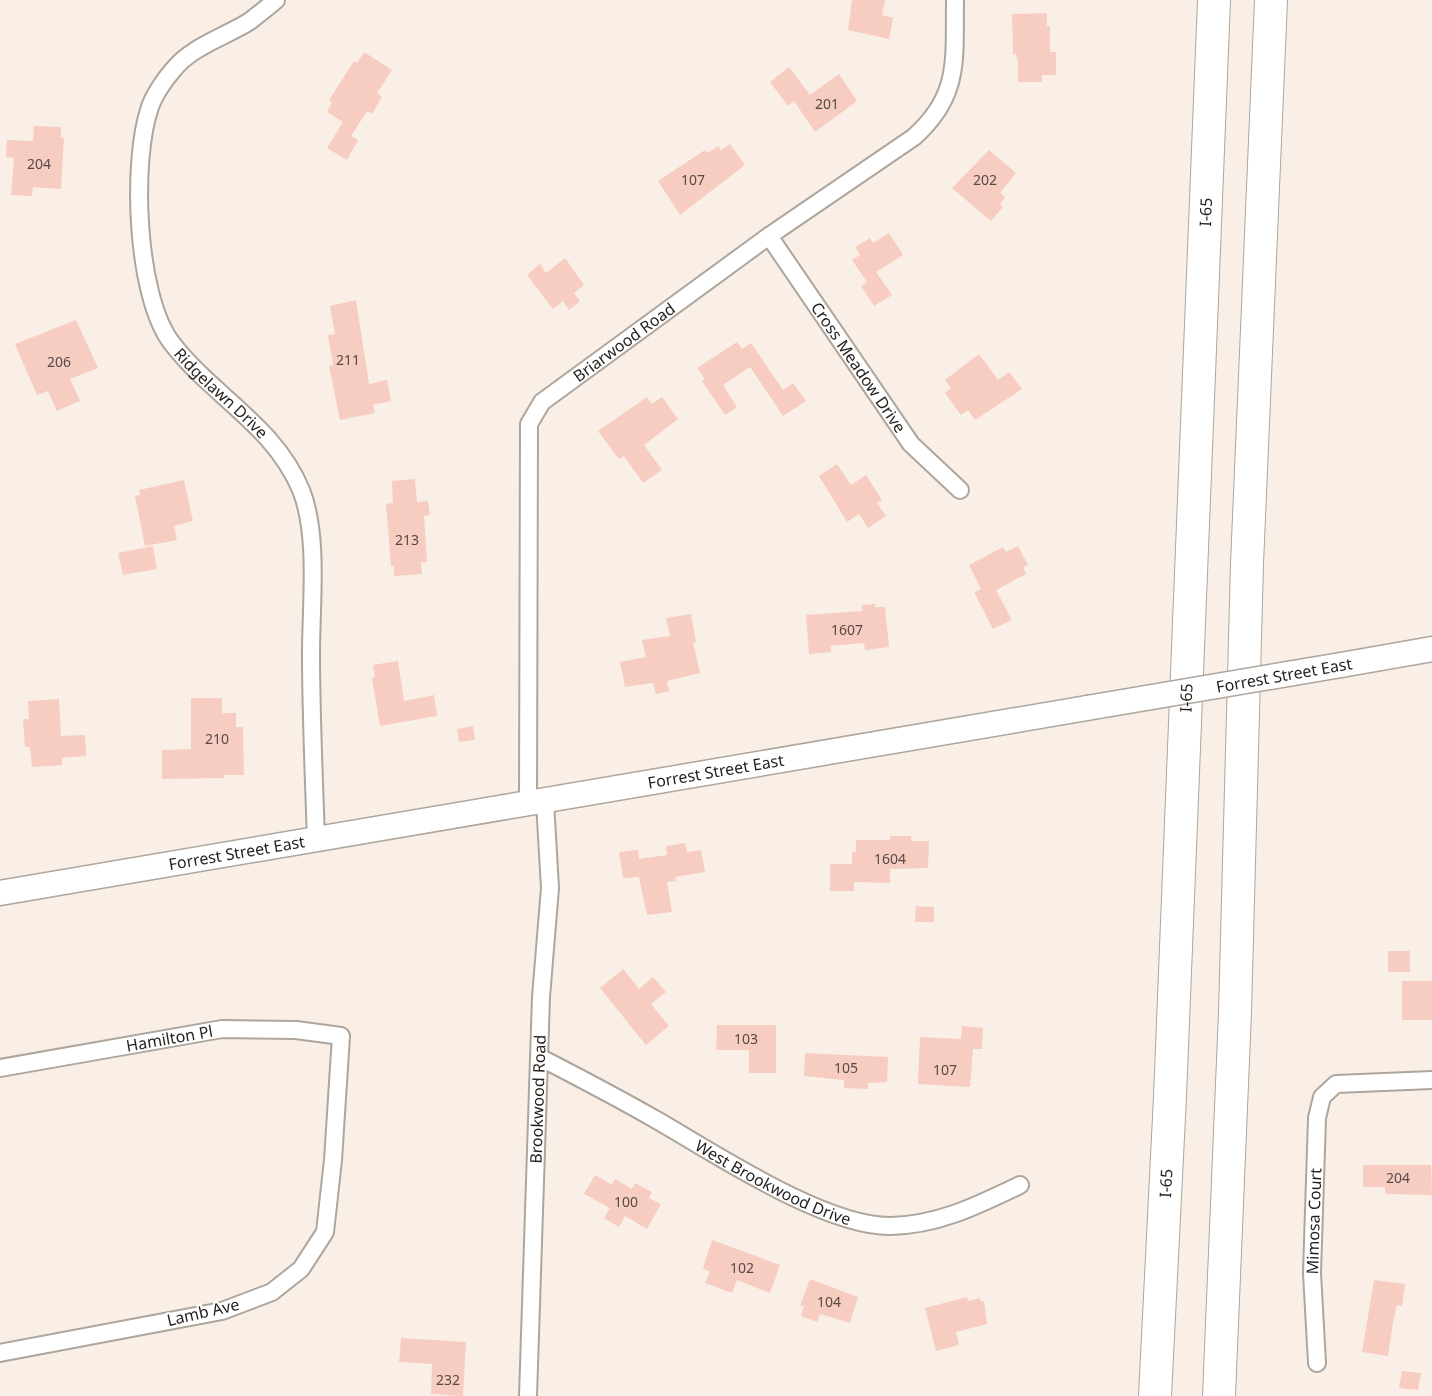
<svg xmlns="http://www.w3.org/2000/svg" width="1432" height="1396" viewBox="0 0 1432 1396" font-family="'Noto Sans',sans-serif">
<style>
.building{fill:#f7cdc2}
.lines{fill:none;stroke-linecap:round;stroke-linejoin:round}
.street-casing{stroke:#aea59c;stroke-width:20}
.secondary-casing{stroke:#aea59c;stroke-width:27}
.highway-casing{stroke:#aea59c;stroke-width:34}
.street{stroke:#fff;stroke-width:16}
.secondary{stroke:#fff;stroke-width:24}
.highway{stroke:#fff;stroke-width:32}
.secondary-bridge-casing{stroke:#aea59c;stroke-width:27;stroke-linecap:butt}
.secondary-bridge{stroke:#fff;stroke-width:24}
.labels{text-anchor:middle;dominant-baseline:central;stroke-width:4.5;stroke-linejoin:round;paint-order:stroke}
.number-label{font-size:14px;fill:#574a46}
.street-label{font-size:16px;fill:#221f1c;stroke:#fff}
</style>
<rect width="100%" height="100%" fill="#f9efe6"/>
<g class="building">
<path d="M 852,0 L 885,0 L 882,15 L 893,18 L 889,39 L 848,30 Z"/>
<path d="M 1047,13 L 1047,26 L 1050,26 L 1050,52 L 1056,52 L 1056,75 L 1042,75 L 1042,82 L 1018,82 L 1018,63 L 1016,54 L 1013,54 L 1012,14 Z"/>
<path d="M 364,52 L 392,70 L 377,93 L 382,97 L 372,114 L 367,111 L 351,136 L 358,140 L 347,160 L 327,148 L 343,122 L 327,112 L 332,103 L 329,100 L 354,61 L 357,63 Z"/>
<path d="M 789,67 L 810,95 L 839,74 L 857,101 L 815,132 L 794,101 L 788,106 L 770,82 Z"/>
<path d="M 34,126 L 61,127 L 61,138 L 64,138 L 61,189 L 33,187 L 32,196 L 11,195 L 14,158 L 6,157 L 7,140 L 33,141 Z"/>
<path d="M 730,144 L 745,165 L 680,215 L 658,181 L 705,150 L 708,153 L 718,146 L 721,150 Z"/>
<path d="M 989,150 L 1016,173 L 1000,193 L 1005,197 L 1000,204 L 1003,207 L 991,221 L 952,188 Z"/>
<path d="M 889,233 L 903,255 L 876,272 L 892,295 L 874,306 L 861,286 L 867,282 L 852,260 L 860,255 L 855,247 L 870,238 L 873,243 Z"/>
<path d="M 565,258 L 584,285 L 574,293 L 580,301 L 569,310 L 563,301 L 553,309 L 527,275 L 540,264 L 546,273 Z"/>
<path d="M 356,300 L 369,384 L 387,380 L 391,401 L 373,405 L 375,413 L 340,420 L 329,366 L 333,365 L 328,335 L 335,334 L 330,306 Z"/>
<path d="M 76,320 L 98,368 L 70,379 L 80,401 L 57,411 L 48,391 L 37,395 L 15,344 Z"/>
<path d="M 737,342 L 742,349 L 751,343 L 783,390 L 793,383 L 806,401 L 783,416 L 750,367 L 723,385 L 737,407 L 725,415 L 702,381 L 705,379 L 697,368 Z"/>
<path d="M 979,354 L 998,380 L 1009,372 L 1022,389 L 975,420 L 968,410 L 961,415 L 945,393 L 951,388 L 945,380 Z"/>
<path d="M 647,397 L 652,404 L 662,397 L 678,419 L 644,445 L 662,470 L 643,483 L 624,456 L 619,459 L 598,431 Z"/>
<path d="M 837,464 L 851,485 L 866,475 L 882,500 L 877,503 L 886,516 L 868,528 L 859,514 L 847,522 L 819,476 Z"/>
<path d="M 415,479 L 417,502 L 428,501 L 430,515 L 424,516 L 427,562 L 421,562 L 422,574 L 394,576 L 394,566 L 391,566 L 386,504 L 393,503 L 392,481 Z"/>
<path d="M 184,480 L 193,521 L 174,526 L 177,540 L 145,546 L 135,496 L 140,495 L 139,490 Z"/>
<path d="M 153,546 L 157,569 L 123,575 L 118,553 Z"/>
<path d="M 1018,546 L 1028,565 L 1023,567 L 1026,574 L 996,590 L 1012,620 L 993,629 L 974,592 L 981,589 L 969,565 L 1003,547 L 1006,552 Z"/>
<path d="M 875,604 L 875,607 L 885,607 L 889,647 L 865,650 L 864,643 L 831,646 L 831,652 L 809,654 L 806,615 L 862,611 L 862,605 Z"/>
<path d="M 691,614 L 696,642 L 693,643 L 700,673 L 667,681 L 669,691 L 656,694 L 653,683 L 625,687 L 620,662 L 646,657 L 642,640 L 670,636 L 666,618 Z"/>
<path d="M 398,661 L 404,701 L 434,695 L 437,716 L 380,726 L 372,678 L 375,677 L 373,665 Z"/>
<path d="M 191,698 L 222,698 L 222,713 L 236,713 L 236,727 L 243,727 L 244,775 L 224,775 L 224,778 L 162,779 L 162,750 L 191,749 Z"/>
<path d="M 59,699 L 61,736 L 85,735 L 86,756 L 62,758 L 62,765 L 32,767 L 30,747 L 25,747 L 23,719 L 29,719 L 28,701 Z"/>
<path d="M 473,726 L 475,740 L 459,742 L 457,729 Z"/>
<path d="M 890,836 L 911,836 L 911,841 L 929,841 L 928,868 L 890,869 L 890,883 L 854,882 L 854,891 L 830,891 L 830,864 L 852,864 L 852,852 L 856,852 L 856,840 L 890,840 Z"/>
<path d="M 685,843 L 687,852 L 701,850 L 705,872 L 675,877 L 676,881 L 667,882 L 672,912 L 647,915 L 639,877 L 623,878 L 619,852 L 638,850 L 639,859 L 667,855 L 666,846 Z"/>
<path d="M 916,906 L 934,907 L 934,922 L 915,922 Z"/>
<rect x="1388" y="951" width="22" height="21"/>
<path d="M 623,969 L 639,989 L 653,977 L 666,992 L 651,1004 L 669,1026 L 646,1045 L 600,988 Z"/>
<rect x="1402" y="981" width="30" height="39"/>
<path d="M 717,1025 L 776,1025 L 776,1073 L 749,1073 L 749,1050 L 716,1050 Z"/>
<path d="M 962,1026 L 983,1028 L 982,1049 L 973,1049 L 970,1087 L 918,1084 L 920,1037 L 961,1039 Z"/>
<path d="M 805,1053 L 888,1057 L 887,1082 L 868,1083 L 868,1089 L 844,1088 L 844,1080 L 804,1076 Z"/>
<path d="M 1363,1165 L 1431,1165 L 1432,1195 L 1385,1194 L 1385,1187 L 1363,1187 Z"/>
<path d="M 595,1175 L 612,1185 L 615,1179 L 632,1189 L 635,1183 L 652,1192 L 649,1198 L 661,1204 L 647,1229 L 625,1216 L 619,1227 L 604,1218 L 610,1208 L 584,1194 Z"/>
<path d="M 712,1240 L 780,1265 L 770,1293 L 737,1280 L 732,1293 L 705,1283 L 710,1272 L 703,1268 Z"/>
<path d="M 810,1279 L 858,1297 L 850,1323 L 820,1314 L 817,1322 L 801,1316 L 804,1306 L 800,1306 Z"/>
<path d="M 1374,1280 L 1405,1284 L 1402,1306 L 1397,1305 L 1393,1322 L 1388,1356 L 1362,1352 Z"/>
<path d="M 967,1297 L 968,1301 L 980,1298 L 981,1302 L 984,1301 L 987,1324 L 956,1332 L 959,1345 L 936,1351 L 925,1308 Z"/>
<path d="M 401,1338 L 466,1342 L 463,1396 L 431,1394 L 432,1364 L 399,1362 Z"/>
<path d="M 1402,1371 L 1421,1373 L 1418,1390 L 1399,1388 Z"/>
</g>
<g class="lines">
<g class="street-casing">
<g id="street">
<path id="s1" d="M 276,0 C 268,7 259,14 250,21 C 225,37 192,46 173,70 C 165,79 154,95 150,107 C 131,161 136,295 171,342 C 212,396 274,425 301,490 C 319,535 311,604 311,653 C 311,716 314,778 316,841"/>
<path id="s2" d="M 769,236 L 911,444 L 960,490"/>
<path id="s3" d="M 528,803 L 529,424 L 542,402 L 769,236 L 914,137 C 961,95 954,59 955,0"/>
<path id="s4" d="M 539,1057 C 580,1078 620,1099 660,1122 C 717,1155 826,1227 891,1226 C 939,1225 978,1205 1020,1185"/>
<path id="s5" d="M 0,1068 L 222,1029 L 296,1030 L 341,1036 L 333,1160 L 325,1232 L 301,1269 L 272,1292 L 222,1311 L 0,1353"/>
<path id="s6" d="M 1317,1363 L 1312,1273 L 1317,1118 L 1322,1097 L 1336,1084 L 1432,1080"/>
<path id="s7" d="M 528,1396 L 541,997 L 550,888 L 545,802"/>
</g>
</g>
<g class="secondary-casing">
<g id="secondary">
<path d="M 1341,665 L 1432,649"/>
<path id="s8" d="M 0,893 L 1087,708"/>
</g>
</g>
<g class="highway-casing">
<g id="highway">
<path id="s9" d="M 1155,1396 L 1170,1097 L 1214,0"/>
<path d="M 1219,1396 L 1235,1012 L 1247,564 L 1271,0"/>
</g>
</g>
<use href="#street" class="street"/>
<use href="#secondary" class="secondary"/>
<use href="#highway" class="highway"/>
<g class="secondary-bridge-casing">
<path id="secondary-bridge" d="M 1087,708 L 1341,665"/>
</g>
<use href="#secondary-bridge" class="secondary-bridge"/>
</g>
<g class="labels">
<g class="number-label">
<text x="827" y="103">201</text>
<text x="39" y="163">204</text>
<text x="693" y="179">107</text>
<text x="985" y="179">202</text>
<text x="348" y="359">211</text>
<text x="59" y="361">206</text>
<text x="407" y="539">213</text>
<text x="847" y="629">1607</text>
<text x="217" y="738">210</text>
<text x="890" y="858">1604</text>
<text x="746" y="1038">103</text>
<text x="846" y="1067">105</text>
<text x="945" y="1069">107</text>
<text x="1398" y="1177">204</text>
<text x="626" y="1201">100</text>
<text x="742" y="1267">102</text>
<text x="829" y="1301">104</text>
<text x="448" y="1379">232</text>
</g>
<g class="street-label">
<text stroke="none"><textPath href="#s9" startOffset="1185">I-65</textPath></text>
<text stroke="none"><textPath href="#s3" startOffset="506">Briarwood Road</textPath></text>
<text stroke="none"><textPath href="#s2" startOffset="159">Cross Meadow Drive</textPath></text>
<text stroke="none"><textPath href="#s1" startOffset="482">Ridgelawn Drive</textPath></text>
<text transform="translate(1284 675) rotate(-10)">Forrest Street East</text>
<text stroke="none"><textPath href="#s9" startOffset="699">I-65</textPath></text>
<text stroke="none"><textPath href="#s8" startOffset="726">Forrest Street East</textPath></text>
<text stroke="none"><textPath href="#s8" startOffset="240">Forrest Street East</textPath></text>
<text stroke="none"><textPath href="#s5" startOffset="172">Hamilton Pl</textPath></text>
<text stroke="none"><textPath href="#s7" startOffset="297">Brookwood Road</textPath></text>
<text stroke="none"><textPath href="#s4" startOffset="266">West Brookwood Drive</textPath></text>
<text stroke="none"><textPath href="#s9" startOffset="213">I-65</textPath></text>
<text stroke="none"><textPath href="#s6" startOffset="142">Mimosa Court</textPath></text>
<text transform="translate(203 1312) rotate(-13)">Lamb Ave</text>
</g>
</g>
</svg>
